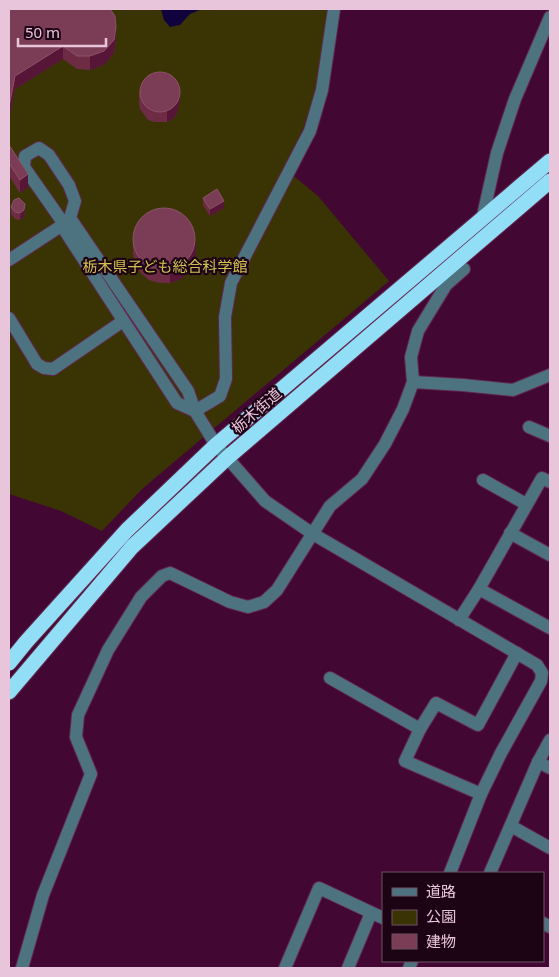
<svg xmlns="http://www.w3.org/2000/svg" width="559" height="977" viewBox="0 0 559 977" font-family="'Noto Sans','Noto Sans JP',sans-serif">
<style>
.green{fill:#3a3405}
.water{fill:#10033d}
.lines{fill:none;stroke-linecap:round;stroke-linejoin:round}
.minor-casing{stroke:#612951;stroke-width:14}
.highway-casing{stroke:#612951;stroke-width:17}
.minor{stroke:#4e7380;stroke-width:12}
.highway{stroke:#93def7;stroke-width:15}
.wall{fill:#6e2c44}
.shaded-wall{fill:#571637}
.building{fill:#7b3c55;stroke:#8d526a}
.labels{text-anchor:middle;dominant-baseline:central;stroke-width:4.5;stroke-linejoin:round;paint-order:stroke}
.park-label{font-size:15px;fill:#d1c151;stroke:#1c0414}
.street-label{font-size:15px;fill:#e9c5db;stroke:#1c0414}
</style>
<rect width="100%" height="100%" fill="#430733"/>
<path class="green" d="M 9,9 L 330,9 L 316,90 L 303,129 L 284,168 L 318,196 L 389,281 L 142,489 L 102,531 L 61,511 L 9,494 Z"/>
<path class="water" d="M 161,9 L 202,9 L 190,14 L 180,25 L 170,27 L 164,20 Z"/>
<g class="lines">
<g class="minor-casing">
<g id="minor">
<path d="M 482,220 L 497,153 L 515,99 L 550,17"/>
<path d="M 9,260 L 64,224"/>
<path d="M 9,318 L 37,364 L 44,368 L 53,369 L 123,321"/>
<path d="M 413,382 L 463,385 L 513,390 L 550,375"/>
<path d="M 195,411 L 177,403 L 65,231 L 64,224 L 24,167 L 25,156 L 39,148 L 49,155 L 69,185 L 75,201 L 70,218 L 188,391 L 195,411 L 216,445 L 265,501 L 313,534 L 537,665 L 542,673 L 541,681 L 501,753 L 481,794 L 450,873"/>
<path d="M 195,411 L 220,396 L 226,379 L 225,317 L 231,283 L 310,131 L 322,90 L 334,9"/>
<path d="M 529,427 L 550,436"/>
<path d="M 483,480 L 526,504"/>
<path d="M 510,533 L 550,555"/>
<path d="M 479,589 L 550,628"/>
<path d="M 459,620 L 479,589 L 542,478 L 550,482"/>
<path d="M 330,678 L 420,729"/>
<path d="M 538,762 L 550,768"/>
<path d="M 481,794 L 405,761 L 420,729 L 436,703 L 478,725 L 517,653"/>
<path d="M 511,826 L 550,848"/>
<path d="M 490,873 L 538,762 L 550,740"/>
<path d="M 543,923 L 550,927"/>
<path d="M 22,968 L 43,895 L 91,774 L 76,737 L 78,715 L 108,650 L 141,597 L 162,576 L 170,573 L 230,602 L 248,607 L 264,602 L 277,590 L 330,506 L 362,479 L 385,444 L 403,409 L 413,382 L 411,357 L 418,331 L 446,285 L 464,269"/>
<path d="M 285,968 L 319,888 L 383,918"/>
<path d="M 348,968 L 371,913"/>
<path d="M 409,968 L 412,961"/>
</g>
</g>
<g class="highway-casing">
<g id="highway">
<path d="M 9,663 L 26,642 L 127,530 L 216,445 L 550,161"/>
<path d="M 9,692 L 132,547 L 227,458 L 550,181"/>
</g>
</g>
<use href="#minor" class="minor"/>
<use href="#highway" class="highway"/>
</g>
<g class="wall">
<path d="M 9,9 L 116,40 L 114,53 L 104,65 L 90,70 L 77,69 L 63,59 L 15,89 L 9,120 Z"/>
<path d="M 139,92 L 180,100 L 177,113 L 173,119 L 167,122 L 154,122 L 148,120 L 140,109 L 139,103 Z"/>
<path d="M 9,145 L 28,187 L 20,193 L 9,176 Z"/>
<path d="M 203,198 L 224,208 L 210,216 L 203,205 Z"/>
<path d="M 11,207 L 25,211 L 24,217 L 20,220 L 15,219 L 11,214 Z"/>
<path d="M 133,240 L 196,256 L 193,266 L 187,274 L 179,280 L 170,283 L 159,283 L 149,280 L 141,273 L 135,264 L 133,254 Z"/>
</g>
<g class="shaded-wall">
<path d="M 116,27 L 116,40 L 114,53 L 104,65 L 90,70 L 90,56 Z"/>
<path d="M 63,46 L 63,59 L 15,89 L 9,120 L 9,107 L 15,76 Z"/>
<path d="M 180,89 L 180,100 L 177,113 L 173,119 L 167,122 L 167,112 Z"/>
<path d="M 28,174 L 28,187 L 20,193 L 20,180 Z"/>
<path d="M 224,201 L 224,208 L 210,216 L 210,209 Z"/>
<path d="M 25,204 L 25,211 L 24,217 L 20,220 L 20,213 Z"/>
<path d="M 196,242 L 196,256 L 193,266 L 187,274 L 179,280 L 170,283 L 170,270 Z"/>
</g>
<g class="building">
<path d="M 9,9 L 110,9 L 115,16 L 116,27 L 114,40 L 104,51 L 90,56 L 77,56 L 63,46 L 15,76 L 9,107 Z"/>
<circle cx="160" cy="92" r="20"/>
<path d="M 9,145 L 28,174 L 20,180 L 9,163 Z"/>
<path d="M 217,189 L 224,201 L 210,209 L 203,198 Z"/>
<path d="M 19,198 L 25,204 L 24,210 L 20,213 L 15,212 L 11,207 L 14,200 Z"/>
<circle cx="164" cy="239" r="31"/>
</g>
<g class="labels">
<g class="park-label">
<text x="165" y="266">栃木県子ども総合科学館</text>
</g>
<g class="street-label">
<text transform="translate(256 410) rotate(-41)">栃木街道</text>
</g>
</g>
<rect width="559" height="977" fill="none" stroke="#e9c5db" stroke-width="20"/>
<rect x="382" y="872" width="162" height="90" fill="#1c0414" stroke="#6e5164"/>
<rect x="392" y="888" width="25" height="8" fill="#4e7380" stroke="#6e5164"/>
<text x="426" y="897" font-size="15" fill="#e9c5db">道路</text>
<rect x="392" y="910" width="25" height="15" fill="#3a3405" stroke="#6e5164"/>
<text x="426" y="922" font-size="15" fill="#e9c5db">公園</text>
<rect x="392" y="934" width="25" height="15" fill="#7b3c55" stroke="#6e5164"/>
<text x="426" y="947" font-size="15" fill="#e9c5db">建物</text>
<path d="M18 38v8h88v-8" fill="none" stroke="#e9c5db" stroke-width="2.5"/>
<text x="25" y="38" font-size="15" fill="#e9c5db" stroke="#1c0414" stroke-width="4" paint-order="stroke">50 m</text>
</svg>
